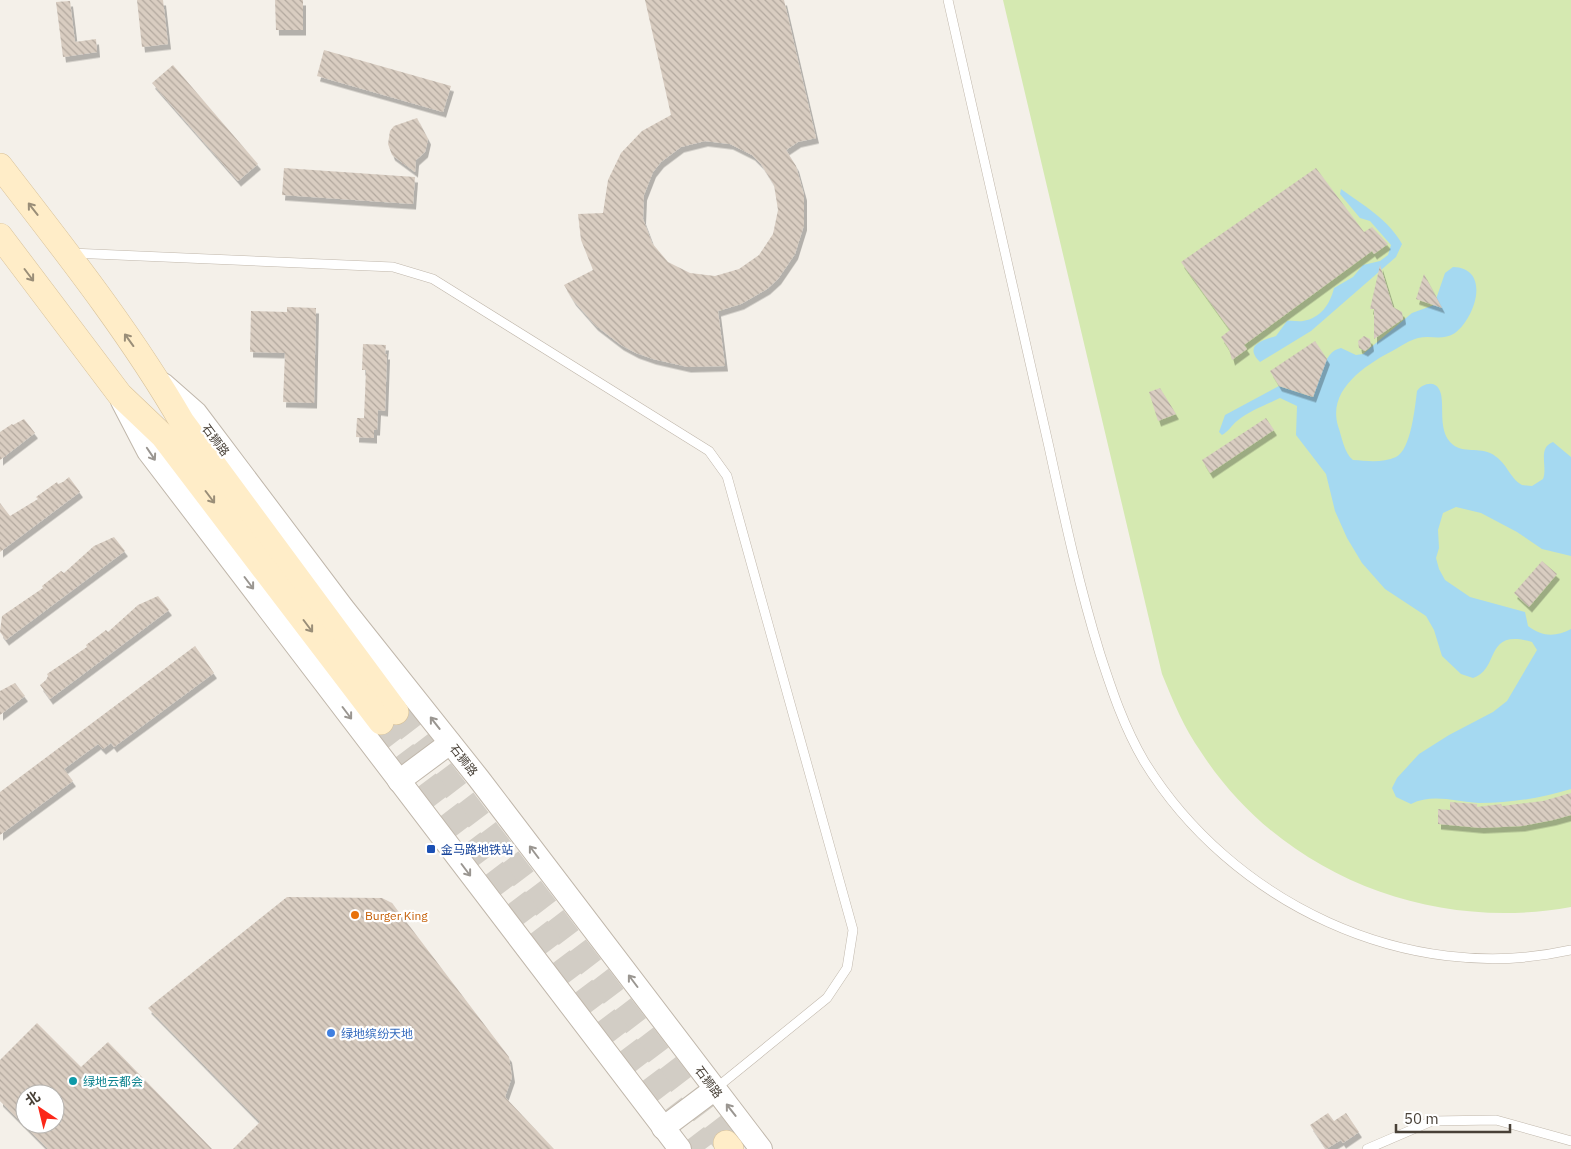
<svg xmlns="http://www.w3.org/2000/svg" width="1571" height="1149" viewBox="0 0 1571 1149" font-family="'IBM Plex Sans','Noto Sans SC',sans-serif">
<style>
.pitch{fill:#d5e9b1}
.water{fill:#a5d9f1}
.building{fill:url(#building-back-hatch);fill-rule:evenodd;filter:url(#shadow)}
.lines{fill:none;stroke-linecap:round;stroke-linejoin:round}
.secondary-tunnel{stroke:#d2cdc5;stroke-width:25;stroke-dasharray:25 12;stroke-linecap:butt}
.service-casing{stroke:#c0b7ab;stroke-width:10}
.tertiary-casing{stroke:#c0b7ab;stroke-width:24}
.secondary-casing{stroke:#d8c29a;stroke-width:26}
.service{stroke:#fff;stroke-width:9}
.tertiary{stroke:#fff;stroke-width:22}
.secondary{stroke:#ffedc8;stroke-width:25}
.oneway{stroke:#9a8e78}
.oneway2{stroke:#9a9691}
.transit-dot{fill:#1a4fb4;stroke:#fff;stroke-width:2}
.food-dot{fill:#e8710a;stroke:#fff;stroke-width:2}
.shop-dot{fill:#3f7fe0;stroke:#fff;stroke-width:2}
.culture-dot{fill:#0f9aa8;stroke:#fff;stroke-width:2}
.labels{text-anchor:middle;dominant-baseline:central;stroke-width:4.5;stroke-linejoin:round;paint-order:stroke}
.street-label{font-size:12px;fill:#484037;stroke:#fff}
.transit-label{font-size:12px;fill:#164399;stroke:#fff;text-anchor:start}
.food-label{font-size:12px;fill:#c56008;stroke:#fff;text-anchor:start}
.shop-label{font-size:12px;fill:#366cbe;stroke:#fff;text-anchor:start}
.culture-label{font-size:12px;fill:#0d838f;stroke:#fff;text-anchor:start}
</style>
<defs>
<pattern id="building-back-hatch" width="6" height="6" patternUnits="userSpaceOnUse" patternTransform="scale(1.25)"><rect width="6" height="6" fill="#d9cdc1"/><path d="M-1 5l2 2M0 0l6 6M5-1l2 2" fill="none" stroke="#b2a89e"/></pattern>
<filter id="shadow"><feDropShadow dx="3" dy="5.5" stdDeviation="0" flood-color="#0004"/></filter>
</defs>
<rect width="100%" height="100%" fill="#f4f0e9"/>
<path class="pitch" d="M 1003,0 L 1571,0 L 1571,907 C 1429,933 1280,874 1201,752 C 1184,728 1173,701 1162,674 Z"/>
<g class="water">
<path d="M 1341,189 C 1363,205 1389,220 1402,244 L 1396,257 L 1311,331 L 1260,362 C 1243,345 1263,340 1276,336 L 1287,321 C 1292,320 1298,322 1303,321 C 1321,318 1330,304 1334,288 L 1353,277 L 1363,265 L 1380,261 L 1388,255 L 1391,245 L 1370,221 L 1360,218 L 1340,194 Z"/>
<path d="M 1453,267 C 1491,268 1476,317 1455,333 C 1443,341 1431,335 1418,338 C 1410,340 1401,346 1394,350 C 1367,364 1327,389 1338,426 C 1342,437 1344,453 1353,460 C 1367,461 1383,463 1396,457 C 1411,450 1415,407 1417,391 C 1422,384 1434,380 1439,389 C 1446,401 1437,427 1450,442 C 1461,454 1476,447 1490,453 C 1507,461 1509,478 1522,485 L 1532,486 L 1543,479 C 1548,467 1537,448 1553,442 L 1571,457 L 1571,556 L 1542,549 L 1517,532 L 1481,513 L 1456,507 L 1443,513 L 1438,530 L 1439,548 L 1436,558 L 1439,569 L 1445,580 L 1470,597 L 1525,612 L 1528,626 C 1542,637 1556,637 1571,629 L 1571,789 C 1541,798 1511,803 1479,803 C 1456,802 1433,793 1411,804 L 1396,797 L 1392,788 L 1397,778 L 1419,754 L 1449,735 L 1493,712 L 1507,701 L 1537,650 L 1532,642 C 1483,628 1501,669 1473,678 L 1461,674 L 1442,656 L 1434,630 L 1426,616 L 1385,589 L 1362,563 L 1347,538 L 1335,511 L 1326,474 L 1296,435 L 1297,406 L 1280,398 C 1266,405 1249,411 1237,421 C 1231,426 1229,431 1222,435 L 1219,432 L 1225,415 L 1279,386 L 1313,397 C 1319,382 1323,351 1341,348 L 1356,355 L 1363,354 L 1412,313 L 1434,305 L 1445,273 Z"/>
</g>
<g class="building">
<path d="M 137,0 L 163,0 L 168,44 L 142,47 Z"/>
<path d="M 275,0 L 303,0 L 303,30 L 276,30 Z"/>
<path d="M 645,0 L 784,0 L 816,138 L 798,142 L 786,150 L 796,166 L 804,195 L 804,225 L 795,254 L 778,279 L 767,289 L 741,304 L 718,311 L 725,366 L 688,367 L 653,359 L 636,353 L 621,345 L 595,325 L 573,300 L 564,285 L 593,270 L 581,240 L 578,214 L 603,213 L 608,180 L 621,153 L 642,131 L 671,115 ZM 705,141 L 730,144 L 752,155 L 761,164 L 774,185 L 778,210 L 773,234 L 759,255 L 739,269 L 715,276 L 690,273 L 668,262 L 652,243 L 643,219 L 644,195 L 653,172 L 661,162 L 681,147 Z"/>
<path d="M 70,1 L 75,42 L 96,39 L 97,52 L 63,57 L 56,2 Z"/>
<path d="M 324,50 L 451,86 L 443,112 L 317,76 Z"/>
<path d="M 173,65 L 258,164 L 238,181 L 152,83 Z"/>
<path d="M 417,118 L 428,139 L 425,152 L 416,160 L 415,172 L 392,155 L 388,144 L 390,131 L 394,126 Z"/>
<path d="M 284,168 L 415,177 L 413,204 L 282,195 Z"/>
<path d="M 1316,168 L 1364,232 L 1372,227 L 1388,244 L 1374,254 L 1372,251 L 1244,345 L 1247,349 L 1232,360 L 1229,349 L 1221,337 L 1230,330 L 1181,262 Z"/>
<path d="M 1380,265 L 1393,307 L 1402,312 L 1403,319 L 1374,339 L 1374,309 L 1370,309 Z"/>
<path d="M 1424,274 L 1442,308 L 1416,299 Z"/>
<path d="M 287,307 L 316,308 L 314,403 L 283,402 L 285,353 L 250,352 L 251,311 L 287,312 Z"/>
<path d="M 1364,336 L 1370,339 L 1371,346 L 1365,351 L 1359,348 L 1358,341 Z"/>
<path d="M 1315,341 L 1327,359 L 1313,397 L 1279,386 L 1270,371 Z"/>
<path d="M 363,344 L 386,345 L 385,354 L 387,354 L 385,411 L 378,410 L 377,430 L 374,430 L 374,438 L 356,437 L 357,418 L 364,418 L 366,370 L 362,370 Z"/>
<path d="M 1160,388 L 1176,414 L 1158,421 L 1149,392 Z"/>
<path d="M 1266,418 L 1274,430 L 1210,473 L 1202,460 Z"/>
<path d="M 24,419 L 35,433 L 0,460 L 0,432 L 12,424 L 13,425 Z"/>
<path d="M 69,477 L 80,492 L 0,552 L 0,503 L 10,516 L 38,499 L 36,497 L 57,482 L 58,484 L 63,482 Z"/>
<path d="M 114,537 L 125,551 L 6,640 L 0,632 L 2,616 L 43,588 L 42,586 L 61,571 L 64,573 L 94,546 Z"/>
<path d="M 1542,561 L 1557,574 L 1529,607 L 1514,593 Z"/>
<path d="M 158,596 L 169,610 L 50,699 L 40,685 L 46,680 L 48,676 L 47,674 L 87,647 L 86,645 L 106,630 L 108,632 L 138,605 Z"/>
<path d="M 195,646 L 214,673 L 114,747 L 111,743 L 103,749 L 98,744 L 64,769 L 73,781 L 0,835 L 0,792 Z"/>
<path d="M 15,683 L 25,696 L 0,715 L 0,691 Z"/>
<path d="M 1571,793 L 1571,815 L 1553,820 L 1522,826 L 1481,828 L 1438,824 L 1438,809 L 1450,810 L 1450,802 L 1477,804 L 1477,807 L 1501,804 L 1502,806 L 1543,801 Z"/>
<path d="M 287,897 L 382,898 L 392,903 L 509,1057 L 512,1077 L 505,1097 L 554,1149 L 233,1149 L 260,1122 L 148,1008 Z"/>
<path d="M 37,1023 L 81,1067 L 108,1042 L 212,1149 L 48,1149 L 0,1101 L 0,1060 ZM 25,1094 L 55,1094 L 55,1124 L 25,1124 Z"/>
<path d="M 1328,1113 L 1334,1121 L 1346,1113 L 1359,1132 L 1343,1143 L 1341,1140 L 1326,1149 L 1310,1125 Z"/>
</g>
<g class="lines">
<g class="secondary-tunnel">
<path d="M 396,712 L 726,1143"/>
<path d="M 381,722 L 705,1149"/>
</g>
<g class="service-casing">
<g id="service">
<path d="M 948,0 C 981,149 1015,298 1049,447 C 1064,516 1079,586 1100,654 C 1112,691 1124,727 1144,761 C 1230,902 1407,987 1571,950"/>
<path d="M 71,253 L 393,267 L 433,279 L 709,451 L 727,476 L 853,930 L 847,968 L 827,998 L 715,1089"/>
<path d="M 1367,1149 L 1432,1121 L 1496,1120 L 1571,1141"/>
</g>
</g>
<g class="tertiary-casing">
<g id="tertiary">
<path d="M 163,384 L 196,413 L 343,608 L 479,779 L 761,1149"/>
<path d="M 122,401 L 148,451 L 680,1149"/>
<path d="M 399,781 L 450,743"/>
<path d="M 663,1128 L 715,1089"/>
</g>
</g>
<g class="secondary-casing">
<g id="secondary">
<path d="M 0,166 C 64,249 130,332 182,422 L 396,712"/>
<path d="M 0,236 L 120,395 L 163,436 L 381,722"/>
<path d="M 726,1143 L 731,1149"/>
</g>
</g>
<use href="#service" class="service"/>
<use href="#tertiary" class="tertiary"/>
<use href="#secondary" class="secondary"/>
</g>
<defs><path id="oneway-shaft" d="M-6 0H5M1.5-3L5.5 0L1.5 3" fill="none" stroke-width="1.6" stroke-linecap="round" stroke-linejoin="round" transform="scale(1.25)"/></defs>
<g class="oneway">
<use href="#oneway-shaft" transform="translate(33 209) rotate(-128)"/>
<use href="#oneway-shaft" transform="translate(29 275) rotate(53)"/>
<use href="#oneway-shaft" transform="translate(129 340) rotate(-126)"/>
<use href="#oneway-shaft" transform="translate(210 497) rotate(53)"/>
<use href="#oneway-shaft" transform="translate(308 626) rotate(53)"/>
</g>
<g class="oneway2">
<use href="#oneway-shaft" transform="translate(151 454) rotate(56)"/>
<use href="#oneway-shaft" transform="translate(249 583) rotate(53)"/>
<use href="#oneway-shaft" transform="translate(347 713) rotate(53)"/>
<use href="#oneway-shaft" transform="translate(435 723) rotate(-128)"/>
<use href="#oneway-shaft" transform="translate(534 852) rotate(-127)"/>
<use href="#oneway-shaft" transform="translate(466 870) rotate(53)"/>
<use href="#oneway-shaft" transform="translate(633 981) rotate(-127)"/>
<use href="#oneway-shaft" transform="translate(731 1110) rotate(-128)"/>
</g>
<rect class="transit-dot" x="426" y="844" width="10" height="10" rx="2.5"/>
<circle class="food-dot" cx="355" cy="915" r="5"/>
<circle class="shop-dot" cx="331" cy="1033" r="5"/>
<circle class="culture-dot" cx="73" cy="1081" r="5"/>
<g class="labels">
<g class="street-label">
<text transform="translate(216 440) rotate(53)">石狮路</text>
<text transform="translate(464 760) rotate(52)">石狮路</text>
<text transform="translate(709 1082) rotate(53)">石狮路</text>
</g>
<g class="transit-label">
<text x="441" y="849">金马路地铁站</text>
</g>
<g class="food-label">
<text x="365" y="915">Burger King</text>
</g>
<g class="shop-label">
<text x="341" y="1033">绿地缤纷天地</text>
</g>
<g class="culture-label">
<text x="83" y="1081">绿地云都会</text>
</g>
</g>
<g transform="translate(40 1109) rotate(325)"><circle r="24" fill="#ffffff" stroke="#b6b3af"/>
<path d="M0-4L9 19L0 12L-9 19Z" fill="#fb2719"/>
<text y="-8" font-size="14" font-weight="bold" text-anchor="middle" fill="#484037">北</text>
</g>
<path d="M1396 1124v8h114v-8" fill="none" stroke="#484037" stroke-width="2.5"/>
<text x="1404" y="1124" font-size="15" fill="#484037" stroke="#ffffff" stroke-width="4" paint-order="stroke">50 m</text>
</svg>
